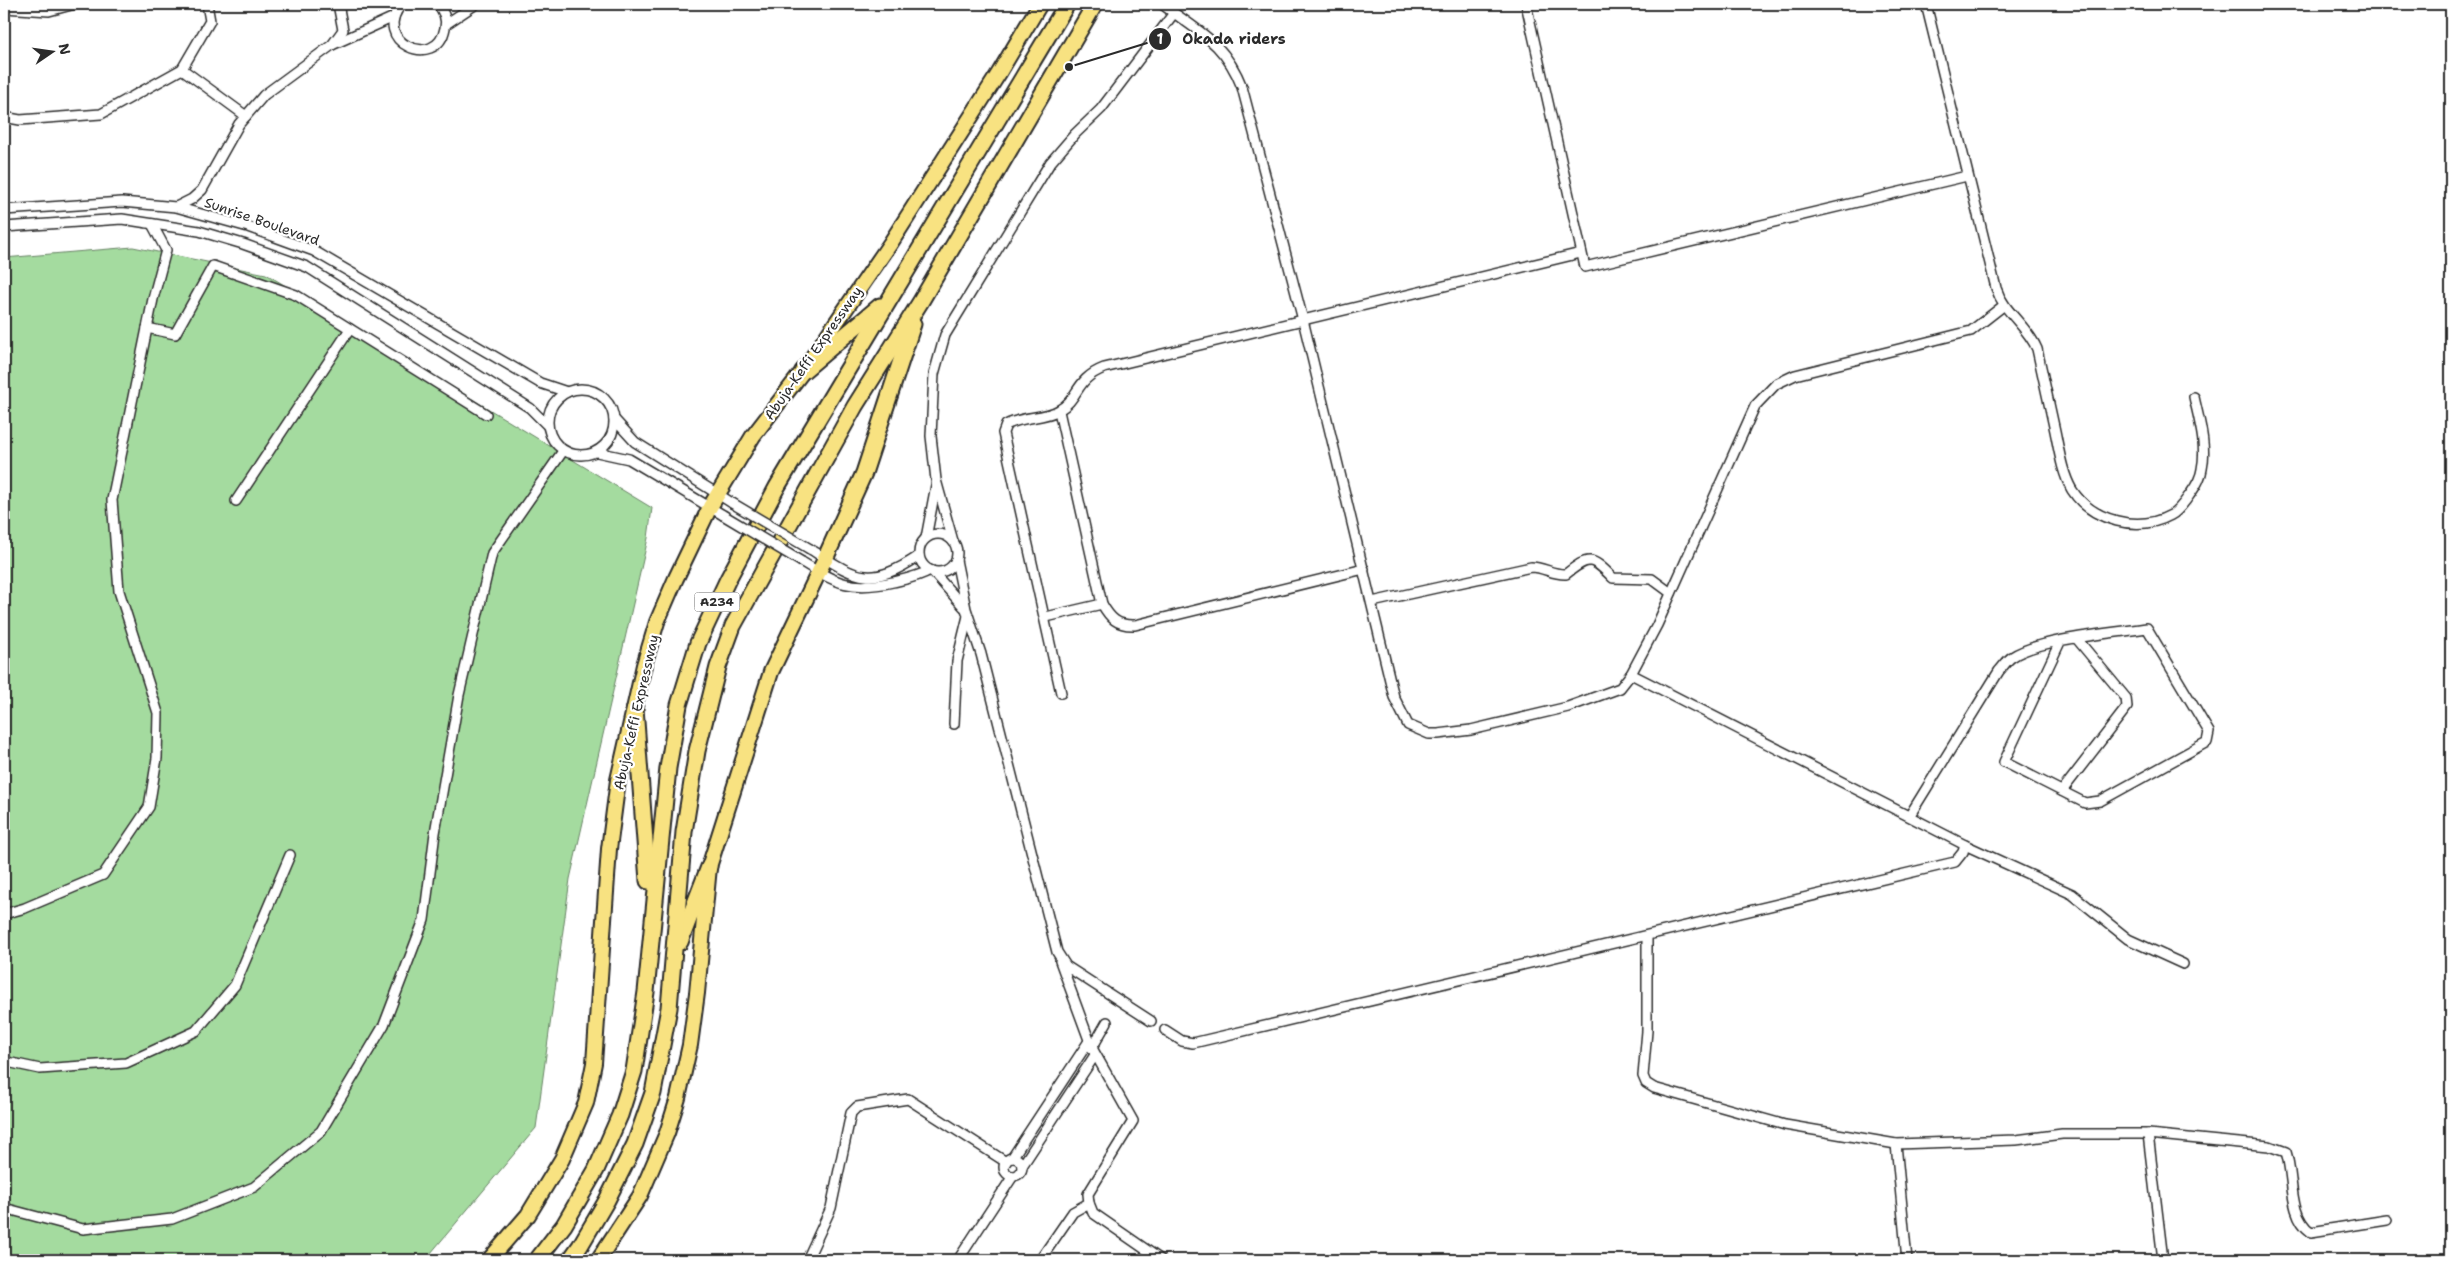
<svg xmlns="http://www.w3.org/2000/svg" width="2455" height="1264" viewBox="0 0 2455 1264" font-family="'Shantell Sans',sans-serif">
<style>
.grass{fill:#a4db9f;stroke:#688365}
.lines{fill:none;stroke-linecap:round;stroke-linejoin:round}
.minor-casing{stroke:#2b2b2b;stroke-width:12}
.trunk-casing{stroke:#2b2b2b;stroke-width:18}
.motorway-casing{stroke:#2b2b2b;stroke-width:19}
.minor{stroke:#fff;stroke-width:9}
.trunk{stroke:#f8e281;stroke-width:14}
.motorway{stroke:#f8e281;stroke-width:15}
.minor-bridge-casing{stroke:#2b2b2b;stroke-width:12;stroke-linecap:butt}
.minor-bridge{stroke:#fff;stroke-width:9}
.labels{text-anchor:middle;dominant-baseline:central;stroke-width:4.5;stroke-linejoin:round;paint-order:stroke}
.shield{fill:#fff;stroke:#6b6b6b;stroke-width:1}
.shield-label{font-size:12px;font-weight:bold;fill:#2b2b2b}
.street-label{font-size:14px;fill:#2b2b2b;stroke:#fff}
.leader{fill:none;stroke:#2b2b2b;stroke-width:2}
.callout-dot{fill:#2b2b2b;stroke:#fff;stroke-width:2}
.mark-label{font-size:15px;text-anchor:middle;font-weight:bold;fill:#fff}
.callout-label{font-size:15px;text-anchor:middle;font-weight:bold;fill:#2b2b2b;stroke:#fff;stroke-width:4.5;stroke-linejoin:round;paint-order:stroke}
</style>
<rect width="100%" height="100%" fill="#fff"/>
<filter id="ink" filterUnits="userSpaceOnUse"><feTurbulence type="fractalNoise" baseFrequency=".02" numOctaves="2"/><feDisplacementMap in="SourceGraphic" scale="10" xChannelSelector="R" yChannelSelector="G"/><feConvolveMatrix kernelMatrix="1 2 1 2 8 2 1 2 1" color-interpolation-filters="sRGB"/></filter>
<g filter="url(#ink)">
<path class="grass" d="M 133,247 L 266,274 L 652,508 L 648,538 L 570,879 L 536,1128 L 425,1260 L 4,1260 L 4,258 Z"/>
<g class="lines">
<g class="minor-casing">
<g id="minor">
<path d="M 402,4 C 369,41 437,72 445,28 C 447,19 443,10 437,4"/>
<path d="M 1162,4 C 1198,32 1224,41 1242,87 L 1303,320 L 1394,697 L 1408,725 L 1429,734 L 1438,734 L 1471,730 L 1568,707 L 1620,688 L 1631,674 L 1657,625 L 1755,406 L 1776,384 L 1795,375 L 1971,331 L 2003,306"/>
<path d="M 1526,4 L 1585,267 L 1967,176"/>
<path d="M 1926,4 L 1996,288 C 2004,313 2027,325 2037,349 C 2043,376 2049,404 2055,431 C 2059,450 2062,473 2072,490 C 2092,521 2138,533 2171,515 C 2179,511 2186,500 2191,493 C 2196,486 2201,477 2202,469 C 2207,445 2199,420 2194,397"/>
<path d="M 4,8 L 49,11 L 75,4"/>
<path d="M 446,24 L 476,4"/>
<path d="M 332,45 L 343,30 L 338,4"/>
<path d="M 182,69 L 246,116"/>
<path d="M 4,117 L 20,120 L 101,114 L 182,69 L 210,21 L 207,4"/>
<path d="M 176,207 L 192,199 L 202,190 L 239,124 L 264,95 L 332,45 L 394,17"/>
<path d="M 4,210 L 122,202 L 176,207 L 248,227 L 314,251 L 540,383 L 567,392"/>
<path d="M 4,227 L 122,219 L 199,231 L 243,244 L 307,267 L 530,408 L 547,425"/>
<path d="M 147,328 L 175,334 L 213,266 L 296,295 L 486,414"/>
<circle cx="581" cy="422" r="33"/>
<path d="M 1059,411 L 1102,604 C 1110,618 1117,626 1135,625 L 1364,569"/>
<path d="M 614,419 L 635,442 L 732,503"/>
<path d="M 597,452 L 629,459 L 723,515"/>
<path d="M 236,501 L 350,329"/>
<circle cx="938" cy="553" r="19"/>
<path d="M 926,538 L 936,485"/>
<path d="M 953,541 L 936,480 L 931,436 L 934,374 L 945,335 L 1050,163 L 1075,134 L 1101,109 L 1174,13"/>
<path d="M 810,549 C 857,578 869,589 919,556"/>
<path d="M 956,560 L 966,609 L 981,654 L 1057,952 L 1066,966 L 1151,1021"/>
<path d="M 802,562 C 838,584 851,591 893,582 C 906,579 918,577 930,570"/>
<path d="M 932,571 L 964,607"/>
<path d="M 1372,602 L 1531,567 C 1544,567 1553,575 1566,574 C 1589,556 1591,556 1613,578 L 1652,579 L 1671,593"/>
<path d="M 1046,617 L 1102,604"/>
<path d="M 1631,674 L 1965,845 L 2072,894 L 2128,939 L 2183,964"/>
<path d="M 1061,693 L 1003,433 L 1006,425 C 1022,416 1044,419 1059,410 C 1079,399 1075,379 1104,368 L 1581,253"/>
<path d="M 954,724 L 957,661 L 968,616"/>
<path d="M 2062,791 L 2127,707 L 2126,698 L 2077,639"/>
<path d="M 1910,815 L 1999,671 C 2003,667 2007,660 2012,657 C 2038,639 2113,633 2147,628 L 2209,732 L 2207,742 L 2100,801 L 2085,803 L 2004,762 L 2060,642"/>
<path d="M 4,914 L 25,908 L 103,875 L 149,807 L 157,758 L 158,713 L 119,591 L 112,500 L 153,299 L 166,250 L 152,224"/>
<path d="M 1647,937 L 1647,1031 L 1643,1076 L 1646,1083 L 1654,1088 L 1785,1125 L 1896,1144 L 2016,1140 L 2062,1134 L 2148,1134 L 2269,1146 L 2286,1152 C 2294,1176 2288,1216 2311,1232 L 2387,1220"/>
<path d="M 1060,961 L 1092,1048 L 1133,1121 L 1088,1194 L 1089,1203 L 1093,1213 L 1161,1260"/>
<path d="M 1165,1030 L 1182,1041 L 1193,1043 L 1955,862 L 1963,852 L 1965,845"/>
<path d="M 1092,1048 L 1107,1022"/>
<path d="M 4,1058 L 7,1062 L 40,1069 L 126,1063 L 196,1031 L 235,985 L 290,855"/>
<path d="M 2148,1134 L 2163,1260"/>
<path d="M 1896,1144 L 1907,1260"/>
<path d="M 1012,1158 L 1089,1041"/>
<circle cx="1013" cy="1167" r="9"/>
<path d="M 1022,1166 L 1095,1055"/>
<path d="M 4,1208 L 83,1229 L 172,1219 L 254,1187 L 321,1131 L 384,1025 L 424,920 L 435,833 L 459,695 L 492,553 L 563,451"/>
<path d="M 807,1260 L 831,1208 L 851,1113 L 857,1107 L 908,1099 L 1006,1162"/>
<path d="M 958,1260 L 1013,1176"/>
<path d="M 1040,1260 L 1073,1212 L 1089,1203"/>
</g>
</g>
<g class="trunk-casing">
<g id="trunk">
<path d="M 489,1260 L 528,1215 L 562,1159 L 586,1103 L 594,1063 L 609,849 L 618,780 L 644,665 L 657,622 L 676,578 L 710,507 L 753,436 L 803,371 L 890,244 L 999,73 L 1040,4"/>
<path d="M 598,1260 L 640,1196 L 667,1133 L 678,1098 L 690,1045 L 697,993 L 709,867 L 771,672 L 825,559"/>
</g>
</g>
<g class="motorway-casing">
<g id="motorway">
<path d="M 803,371 L 880,306"/>
<path d="M 825,559 L 864,473 L 913,324"/>
<path d="M 635,708 L 648,881"/>
<path d="M 680,942 L 709,867"/>
<path d="M 537,1260 L 564,1225 L 596,1170 L 620,1115 L 634,1071 L 646,992 L 668,768 L 679,705 L 698,643 L 728,579 L 777,487 L 1067,4"/>
<path d="M 570,1260 L 580,1246 L 607,1200 L 635,1144 L 653,1093 L 669,1008 L 684,832 L 697,751 L 718,667 L 733,626 L 855,406 L 921,301 L 1095,4"/>
</g>
</g>
<use href="#minor" class="minor"/>
<use href="#trunk" class="trunk"/>
<use href="#motorway" class="motorway"/>
<g class="minor-bridge-casing">
<g id="minor-bridge">
<path d="M 732,503 L 810,549"/>
<path d="M 723,515 L 802,562"/>
</g>
</g>
<use href="#minor-bridge" class="minor-bridge"/>
</g>
</g>
<g class="labels">
<rect class="shield" x="694.5" y="592.5" width="45" height="19" rx="4"/>
<g class="shield-label">
<text x="717" y="602">A234</text>
</g>
<g class="street-label">
<text transform="translate(262 221) rotate(19)">Sunrise Boulevard</text>
<text transform="translate(813 353) rotate(-55)">Abuja-Keffi Expressway</text>
<text transform="translate(636 712) rotate(-77)">Abuja-Keffi Expressway</text>
</g>
</g>
<path class="leader" d="M1069 67L1160 39"/>
<g class="callout-dot">
<circle cx="1069" cy="67" r="5"/>
<circle cx="1160" cy="39" r="12"/>
</g>
<g class="mark-label">
<text x="1160" y="44">1</text>
</g>
<g class="callout-label">
<text x="1234" y="44">Okada riders</text>
</g>
<rect width="2455" height="1264" fill="none" stroke="#fff" stroke-width="20"/>
<rect x="10" y="10" width="2435" height="1244" fill="none" stroke="#2b2b2b" stroke-width="2" filter="url(#ink)"/>
<g transform="translate(52 52) rotate(77)" stroke="#ffffff" stroke-width="4" paint-order="stroke">
<path d="M0-4L9 19L0 12L-9 19Z" fill="#2b2b2b"/>
<text y="-8" font-size="14" font-weight="bold" text-anchor="middle" fill="#2b2b2b">N</text>
</g>
</svg>
